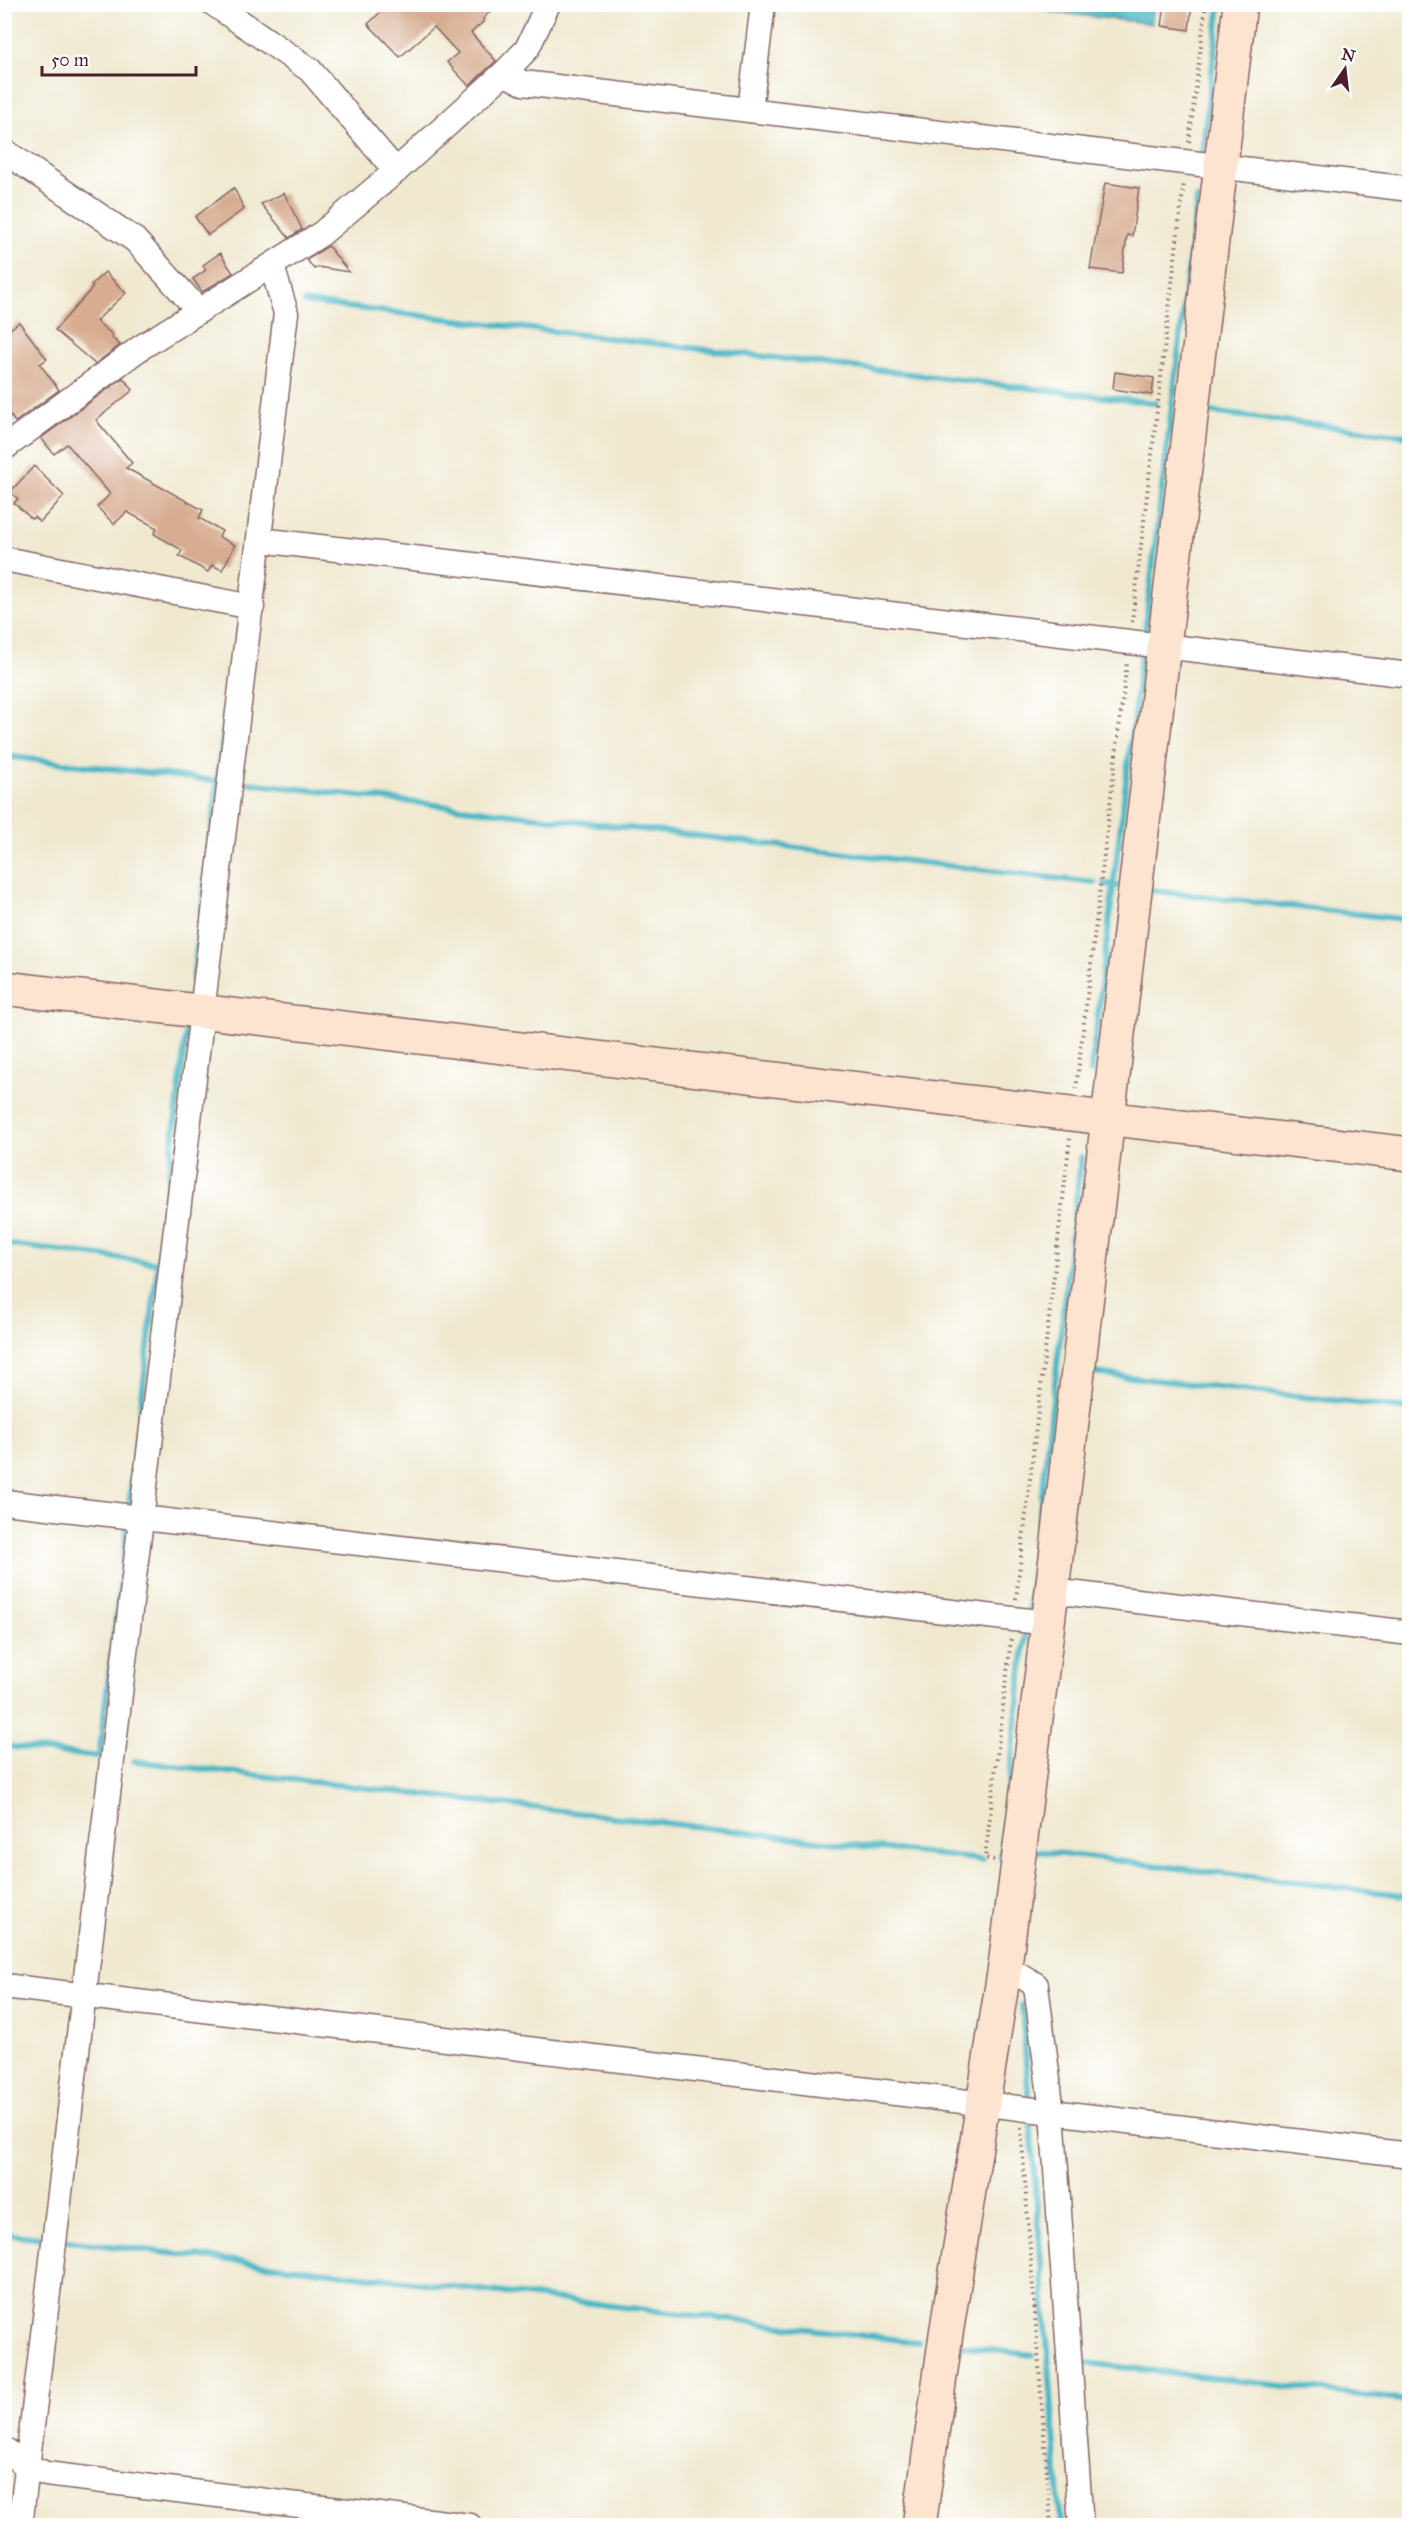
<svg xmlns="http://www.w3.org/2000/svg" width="1414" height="2530" viewBox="0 0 1414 2530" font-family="'IM FELL Great Primer',serif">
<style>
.water{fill:#48b6c4;stroke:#496a78;stroke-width:1.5}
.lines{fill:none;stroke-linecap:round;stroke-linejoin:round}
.stream{stroke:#48b6c4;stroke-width:6}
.building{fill:#d7ac90}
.street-casing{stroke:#846665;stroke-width:27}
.secondary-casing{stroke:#846665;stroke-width:36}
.path{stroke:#846665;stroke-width:4;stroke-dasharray:1.5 4.5;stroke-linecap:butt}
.street{stroke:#fff;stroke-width:24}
.secondary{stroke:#fde4d1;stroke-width:33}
</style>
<rect width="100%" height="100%" fill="#fff"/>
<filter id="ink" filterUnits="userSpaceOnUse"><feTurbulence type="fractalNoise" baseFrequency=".0167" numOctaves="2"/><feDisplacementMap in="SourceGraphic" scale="12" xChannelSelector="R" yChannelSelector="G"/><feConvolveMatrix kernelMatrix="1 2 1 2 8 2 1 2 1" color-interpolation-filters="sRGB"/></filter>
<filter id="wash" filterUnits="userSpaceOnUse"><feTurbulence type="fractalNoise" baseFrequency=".008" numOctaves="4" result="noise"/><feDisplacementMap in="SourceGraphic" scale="24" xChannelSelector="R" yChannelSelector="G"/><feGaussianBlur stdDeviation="1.35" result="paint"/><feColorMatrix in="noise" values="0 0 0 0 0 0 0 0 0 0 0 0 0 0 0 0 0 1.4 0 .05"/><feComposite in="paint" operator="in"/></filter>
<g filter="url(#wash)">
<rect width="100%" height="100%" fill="#f0e9d0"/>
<path class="water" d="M 1046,5 L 1154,4 L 1154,5 L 1152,24 L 1051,12 Z"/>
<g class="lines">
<g class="stream">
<path d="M 1202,156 L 1220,4"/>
<path d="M 305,302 L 1155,403"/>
<path d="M 1209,412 L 1410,436"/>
<path d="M 1144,638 L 1197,198"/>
<path d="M 4,756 L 217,781"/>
<path d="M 250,783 L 1095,883"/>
<path d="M 1105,884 L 1117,886"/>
<path d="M 1149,890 L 1410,920"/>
<path d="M 193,980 L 228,697"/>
<path d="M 1091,1072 L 1142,648"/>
<path d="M 4,1244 L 158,1263"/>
<path d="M 1094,1373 L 1410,1409"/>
<path d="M 129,1503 L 187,1026"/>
<path d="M 1028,1615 L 1081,1157"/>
<path d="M 4,1746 L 100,1757"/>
<path d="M 99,1757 L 127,1527"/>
<path d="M 134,1761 L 982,1860"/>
<path d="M 1037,1851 L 1410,1896"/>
<path d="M 1001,1857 L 1026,1632"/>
<path d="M 1022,2005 L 1029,2104"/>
<path d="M 1030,2114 L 1061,2526"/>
<path d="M 4,2234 L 43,2238"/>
<path d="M 68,2241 L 918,2342"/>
<path d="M 956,2345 L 1032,2355"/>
<path d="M 1079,2362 L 1410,2401"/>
</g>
</g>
<g id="blocks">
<g class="building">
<path d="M 389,4 L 497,4 L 483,19 L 484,21 L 471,33 L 496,61 L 469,86 L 447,62 L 458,53 L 434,27 L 400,57 L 368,24 Z"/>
<path d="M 1165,4 L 1192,4 L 1189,30 L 1162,26 Z"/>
<path d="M 1105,183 L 1139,188 L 1132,236 L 1127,235 L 1122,273 L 1090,269 Z"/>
<path d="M 234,188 L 244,209 L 208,235 L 195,217 Z"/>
<path d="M 284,193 L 302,229 L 289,238 L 261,204 Z"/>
<path d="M 328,246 L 349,272 L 318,267 L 314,269 L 307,260 Z"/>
<path d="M 220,253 L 233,273 L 202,292 L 193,279 L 206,270 L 203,265 Z"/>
<path d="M 105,272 L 126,293 L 96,321 L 113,335 L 111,337 L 120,345 L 95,364 L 55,330 L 93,287 L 91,285 Z"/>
<path d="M 19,322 L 47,359 L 40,364 L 59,390 L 15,422 L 4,407 L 4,334 Z"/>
<path d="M 1115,372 L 1154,378 L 1152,395 L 1113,389 Z"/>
<path d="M 123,378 L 133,390 L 96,420 L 132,463 L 126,468 L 203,510 L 199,518 L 222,531 L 219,537 L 235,545 L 222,570 L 212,565 L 208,572 L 179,556 L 182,550 L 154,534 L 157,528 L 127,512 L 114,524 L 97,507 L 110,494 L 67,444 L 54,454 L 41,438 Z"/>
<path d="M 34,466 L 64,496 L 40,522 L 34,517 L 32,519 L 14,503 L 18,499 L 10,492 Z"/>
</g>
</g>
</g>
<g filter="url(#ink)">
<use href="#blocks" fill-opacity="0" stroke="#846665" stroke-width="1.5"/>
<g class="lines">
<g class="street-casing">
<g id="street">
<path d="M 214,4 L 310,70 L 396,171"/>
<path d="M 504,73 L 523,83 L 1410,189"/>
<path d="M 750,110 L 763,4"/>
<path d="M 4,151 L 135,240 L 199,311"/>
<path d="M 4,448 L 140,348 L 321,234 L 396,171 L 504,73 L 527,49 L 548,4"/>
<path d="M 260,540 L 1410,675"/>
<path d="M 4,559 L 252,607"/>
<path d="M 4,1502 L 1048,1623"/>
<path d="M 1052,1591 L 1410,1633"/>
<path d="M 1005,1966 L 1036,1985 L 1052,2112 L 1081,2526"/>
<path d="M 4,1986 L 1410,2155"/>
<path d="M 4,2449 L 27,2466 L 46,2474 L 470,2526"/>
<path d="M 20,2526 L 286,313 L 272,266"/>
</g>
</g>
<g class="secondary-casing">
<g id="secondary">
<path d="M 4,988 L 1410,1154"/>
<path d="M 919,2526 L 946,2334 L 1005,1966 L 1052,1591 L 1240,4"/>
</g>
</g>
<g class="path">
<path d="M 1189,142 L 1206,4"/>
<path d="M 1132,622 L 1184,182"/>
<path d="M 1076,1089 L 1127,662"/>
<path d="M 1016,1599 L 1070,1138"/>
<path d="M 994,1860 L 985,1858 L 1011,1639"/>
<path d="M 1021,2128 L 1051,2526"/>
</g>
<use href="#street" class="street"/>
<use href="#secondary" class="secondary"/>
</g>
</g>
<rect width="1414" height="2530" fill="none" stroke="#fff" stroke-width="24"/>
<g transform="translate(1345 69) rotate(14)" stroke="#ffffff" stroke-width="4.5" paint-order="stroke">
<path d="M0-4.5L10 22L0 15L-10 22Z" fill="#4a1f2b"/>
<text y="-9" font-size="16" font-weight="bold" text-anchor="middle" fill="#4a1f2b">N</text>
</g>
<path d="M42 66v9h154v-9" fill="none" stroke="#4a1f2b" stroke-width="3"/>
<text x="51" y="66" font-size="18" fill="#4a1f2b" stroke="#ffffff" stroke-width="4.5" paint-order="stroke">50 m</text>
</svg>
